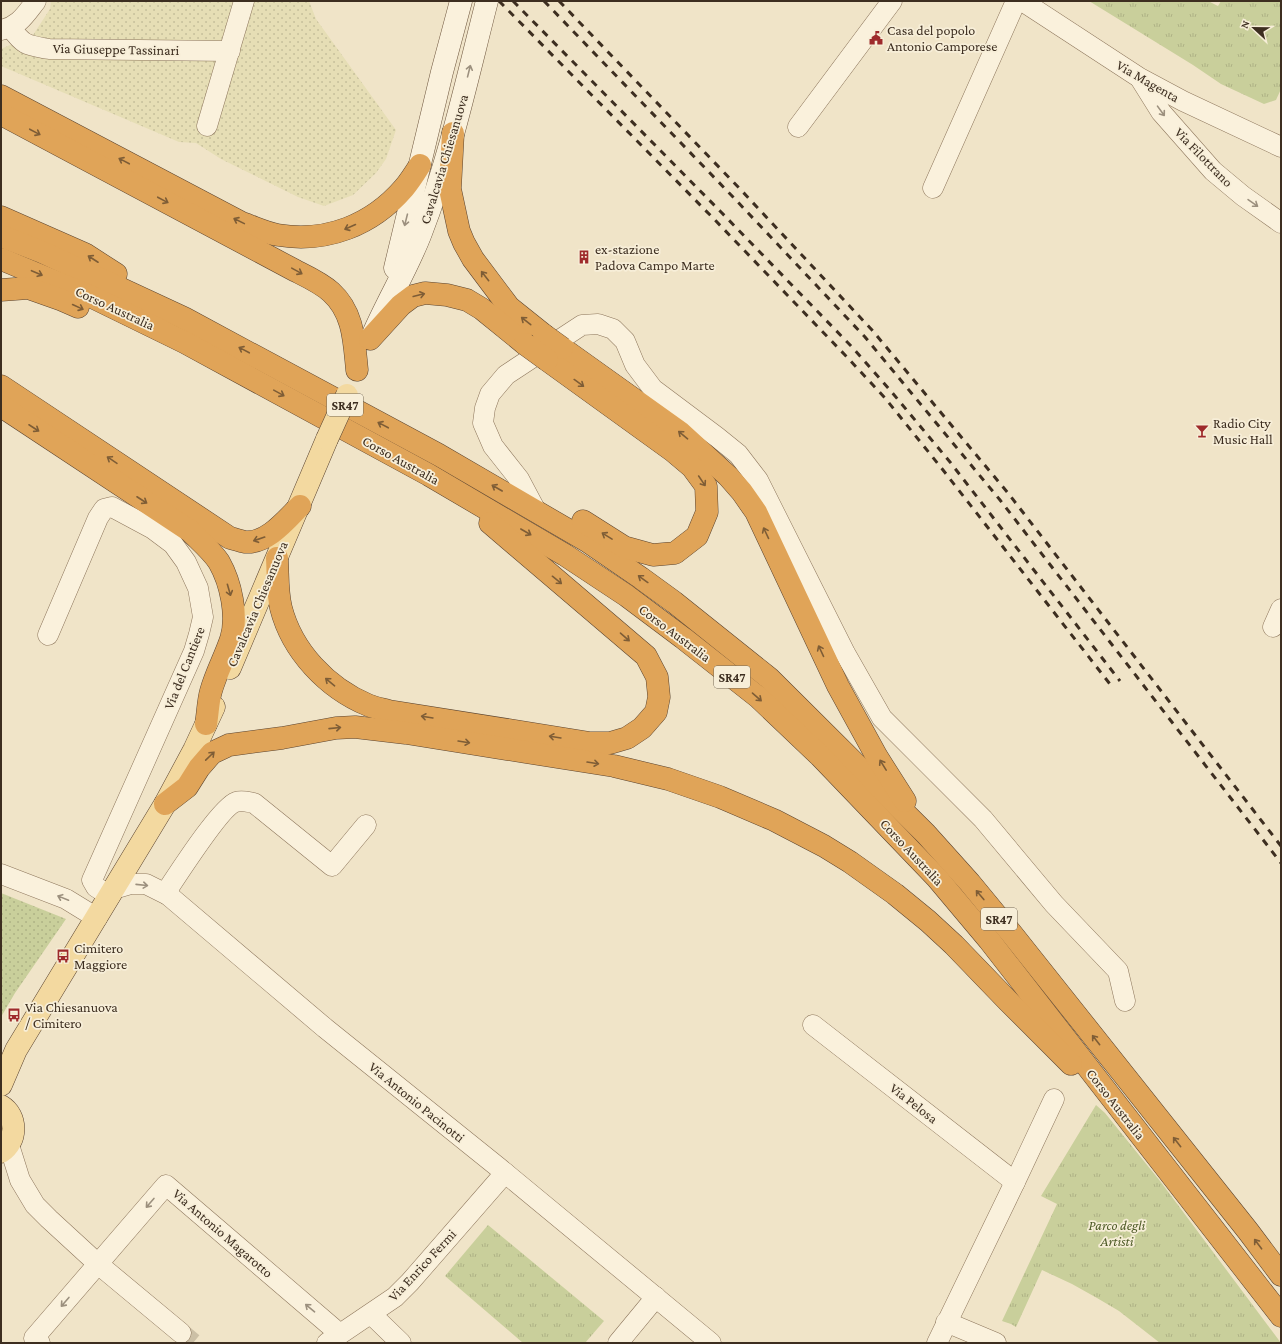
<svg xmlns="http://www.w3.org/2000/svg" width="1282" height="1344" viewBox="0 0 1282 1344" font-family="'Crimson Pro',serif">
<style>
.farmland{fill:url(#farmland-dots)}
.grass{fill:url(#grass-dots)}
.park{fill:url(#park-tufts)}
.lines{fill:none;stroke-linecap:round;stroke-linejoin:round}
.street-tunnel{stroke:#ccc0a6;stroke-width:20;stroke-dasharray:20 10;stroke-linecap:butt}
.street-casing{stroke:#8d765c;stroke-width:21}
.secondary-casing{stroke:#6f573f;stroke-width:23}
.primary-casing{stroke:#5b4430;stroke-width:23}
.highway-casing{stroke:#5b4430;stroke-width:23}
.street{stroke:#faf1dc;stroke-width:20}
.secondary{stroke:#faf1dc;stroke-width:22}
.primary{stroke:#f3d9a0;stroke-width:22}
.highway{stroke:#e0a458;stroke-width:22}
.rail{stroke:#3d2e20;stroke-width:3;stroke-dasharray:7 7;stroke-linecap:butt}
.primary-bridge-casing{stroke:#5b4430;stroke-width:23;stroke-linecap:butt}
.highway-bridge-casing{stroke:#5b4430;stroke-width:23;stroke-linecap:butt}
.primary-bridge{stroke:#f3d9a0;stroke-width:22}
.highway-bridge{stroke:#e0a458;stroke-width:22}
.oneway{stroke:#9c907e}
.oneway2{stroke:#7e5d36}
.labels{text-anchor:middle;dominant-baseline:central;stroke-width:3.5;stroke-linejoin:round;paint-order:stroke}
.shield{fill:#f7eed8;stroke:#756857;stroke-width:1}
.shield-label{font-size:13px;font-weight:bold;fill:#3d2e20}
.poi-label{font-size:14px;fill:#3d2e20;stroke:#f7eed8;text-anchor:start}
.street-label{font-size:14px;fill:#3d2e20;stroke:#f7eed8}
.park-label{font-size:14px;font-style:italic;fill:#4d5a26;stroke:#f7eed8}
</style>
<defs>
<pattern id="farmland-dots" width="8" height="8" patternUnits="userSpaceOnUse"><rect width="8" height="8" fill="#e6deb5"/><path d="M2 2h.1M6 6h.1" fill="none" stroke="#c6bf9b" stroke-width="1.8" stroke-linecap="round"/></pattern>
<pattern id="grass-dots" width="8" height="8" patternUnits="userSpaceOnUse"><rect width="8" height="8" fill="#c9cf9b"/><path d="M2 2h.1M6 6h.1" fill="none" stroke="#aeb285" stroke-width="1.8" stroke-linecap="round"/></pattern>
<pattern id="park-tufts" width="24" height="20" patternUnits="userSpaceOnUse"><rect width="24" height="20" fill="#c9cf9b"/><path d="M3 7l-1-3M5 7V3M7 7l1-3M15 17l-1-3M17 17v-4M19 17l1-3" fill="none" stroke="#aeb285"/></pattern>
</defs>
<rect width="100%" height="100%" fill="#f0e4c8"/>
<path class="farmland" d="M 51,1 L 309,1 L 316,19 L 396,130 L 386,159 L 376,173 L 353,195 L 324,206 L 298,197 L 221,159 L 196,143 L 179,142 L 1,66 L 1,49 L 33,35 L 50,9 Z"/>
<path class="grass" d="M 1,893 L 66,919 L 15,993 L 1,1017 Z"/>
<g class="park">
<path d="M 1089,1 L 1208,1 L 1218,6 L 1221,1 L 1281,1 L 1281,89 L 1276,100 L 1264,104 L 1221,84 L 1193,65 Z"/>
<path d="M 1096,1105 L 1105,1113 L 1160,1181 L 1281,1343 L 1160,1343 L 1119,1311 L 1097,1298 L 1072,1284 L 1042,1270 L 1016,1327 L 1011,1324 L 1002,1321 L 1057,1204 L 1041,1196 Z"/>
<path d="M 488,1225 L 604,1321 L 585,1343 L 523,1343 L 445,1276 Z"/>
</g>
<g class="lines">
<path class="street-tunnel" d="M 181,1333 L 193,1343"/>
<g class="street-casing">
<g id="street">
<path d="M 1022,1 L 1140,78 L 1183,101 L 1281,147"/>
<path d="M 11,28 C 24,46 27,45 49,49 L 230,51"/>
<path d="M 1,30 C 19,26 25,15 36,1"/>
<path d="M 1141,80 L 1161,112 L 1213,171 L 1243,196 L 1281,223"/>
<path d="M 207,126 L 244,1"/>
<path d="M 798,127 L 892,1"/>
<path d="M 933,188 L 1016,1"/>
<path d="M 536,511 L 519,479 L 493,446 L 483,423 L 485,408 L 490,394 L 506,375 L 582,325 L 598,324 L 613,329 L 625,341 L 635,365 L 653,389 L 717,437 L 738,454 L 758,480 L 845,653 L 882,718 L 983,819 L 1054,904 L 1118,971 L 1125,1001"/>
<path d="M 1273,627 L 1281,609"/>
<path d="M 48,635 L 98,518 L 104,509 L 112,507 L 153,529 L 173,544 L 186,562 L 198,588 L 203,617 L 199,634 L 194,651 L 92,880 L 96,887 L 110,896"/>
<path d="M 1,874 L 66,899 L 97,918"/>
<path d="M 114,889 L 131,884 L 146,884 L 168,895 L 325,1028 L 498,1167 L 711,1343"/>
<path d="M 168,895 L 170,886 C 180,871 222,806 236,802 C 242,800 248,802 254,803 L 332,866 L 366,825"/>
<path d="M 813,1025 L 1015,1182"/>
<path d="M 9,1145 L 20,1180 L 35,1205 L 49,1219 L 98,1264 L 181,1333"/>
<path d="M 371,1314 L 401,1343"/>
<path d="M 946,1322 L 996,1343"/>
<path d="M 40,1343 L 34,1338 L 166,1185 L 333,1328 L 338,1336"/>
<path d="M 327,1343 L 395,1297 L 410,1282 L 505,1173"/>
<path d="M 618,1343 L 656,1297"/>
<path d="M 937,1343 L 1015,1182 L 1054,1099"/>
</g>
</g>
<g class="secondary-casing">
<g id="secondary">
<path d="M 395,268 L 442,72 L 461,1"/>
<path d="M 374,332 C 389,298 408,267 421,233 C 450,158 467,79 487,1"/>
</g>
</g>
<g class="primary-casing">
<g id="primary">
<path d="M 230,668 L 327,439"/>
<path d="M 1,1085 L 16,1050 L 165,804 L 194,750 L 214,707"/>
<path d="M 1,1106 C 18,1116 17,1142 1,1152"/>
</g>
</g>
<g class="highway-casing">
<g id="highway">
<path d="M 1,96 L 242,223 C 254,227 266,233 278,235 C 327,243 372,225 404,188 C 410,181 415,173 420,165"/>
<path d="M 1,114 L 296,271 C 308,277 321,283 331,292 C 354,313 354,341 357,370"/>
<path d="M 453,133 L 450,189 L 459,231 L 464,243 L 473,259 L 509,307 L 544,335"/>
<path d="M 1,217 L 85,254 L 116,274"/>
<path d="M 1,236 L 42,252 L 184,318 L 439,455 L 587,541 L 641,578 L 674,602 L 769,678 L 926,834 L 970,883 L 1012,934 L 1248,1231 L 1281,1275"/>
<path d="M 1,259 L 94,298 L 184,342 L 429,475 L 565,555 L 627,596 L 683,638 L 758,697 L 820,756 L 937,878 L 989,940 L 1281,1316"/>
<path d="M 1,290 L 28,288 L 62,300 L 78,307"/>
<path d="M 370,339 L 401,305 L 413,296 L 425,293 L 447,295 L 467,300 L 482,309 L 525,344"/>
<path d="M 562,348 L 681,433 L 728,476 L 742,492 L 756,512 L 838,686 L 877,757 L 905,801"/>
<path d="M 547,360 L 673,451 L 692,467 L 706,486 L 707,512 L 697,536 L 675,553 L 653,555 L 624,547 L 583,521"/>
<path d="M 1,386 L 230,538 C 235,539 240,541 245,542 C 267,544 286,520 300,506"/>
<path d="M 1,406 L 190,531 C 200,541 212,551 219,562 C 231,583 238,616 231,639 C 225,657 216,673 211,691 C 208,701 208,713 206,724"/>
<path d="M 277,558 C 278,575 277,592 281,608 C 292,651 327,688 368,705 C 375,708 382,709 389,711 L 590,743 L 610,743 L 627,738 L 642,728 L 656,712 L 659,697 L 657,677 L 646,656 L 490,523"/>
<path d="M 165,804 L 187,787 L 199,768 L 212,753 L 229,745 L 282,738 L 336,728 L 355,727 L 406,733 L 614,766 L 668,779 L 720,797 L 774,820 L 824,846 L 850,862 L 895,894 L 928,921 L 954,945 L 1008,1001 L 1071,1064"/>
</g>
</g>
<use href="#street" class="street"/>
<use href="#secondary" class="secondary"/>
<use href="#primary" class="primary"/>
<use href="#highway" class="highway"/>
<g class="rail">
<path d="M 499,1 L 714,219 L 845,355 L 885,398 L 943,470 L 1113,688"/>
<path d="M 513,1 L 721,212 L 853,348 L 890,390 L 950,462 L 1120,681"/>
<path d="M 544,1 L 734,198 L 865,337 L 1000,500 L 1281,863"/>
<path d="M 559,1 L 741,190 L 872,330 L 1008,493 L 1281,846"/>
</g>
<g class="primary-bridge-casing">
<path id="primary-bridge" d="M 327,439 L 347,395"/>
</g>
<g class="highway-bridge-casing">
<g id="highway-bridge">
<path d="M 544,335 L 562,348"/>
<path d="M 525,344 L 547,360"/>
</g>
</g>
<use href="#primary-bridge" class="primary-bridge"/>
<use href="#highway-bridge" class="highway-bridge"/>
</g>
<defs><path id="oneway-shaft" d="M-6 0H5M1.5-3L5.5 0L1.5 3" fill="none" stroke-width="1.6" stroke-linecap="round" stroke-linejoin="round"/></defs>
<g class="oneway">
<use href="#oneway-shaft" transform="translate(469 71) rotate(-76)"/>
<use href="#oneway-shaft" transform="translate(1161 111) rotate(54)"/>
<use href="#oneway-shaft" transform="translate(1253 203) rotate(35)"/>
<use href="#oneway-shaft" transform="translate(406 220) rotate(104)"/>
<use href="#oneway-shaft" transform="translate(142 885) rotate(6)"/>
<use href="#oneway-shaft" transform="translate(63 898) rotate(-158)"/>
<use href="#oneway-shaft" transform="translate(150 1203) rotate(131)"/>
<use href="#oneway-shaft" transform="translate(65 1302) rotate(131)"/>
<use href="#oneway-shaft" transform="translate(310 1308) rotate(-140)"/>
</g>
<g class="oneway2">
<use href="#oneway-shaft" transform="translate(35 132) rotate(28)"/>
<use href="#oneway-shaft" transform="translate(124 161) rotate(-152)"/>
<use href="#oneway-shaft" transform="translate(163 200) rotate(28)"/>
<use href="#oneway-shaft" transform="translate(239 221) rotate(-154)"/>
<use href="#oneway-shaft" transform="translate(350 227) rotate(156)"/>
<use href="#oneway-shaft" transform="translate(93 259) rotate(-147)"/>
<use href="#oneway-shaft" transform="translate(297 271) rotate(29)"/>
<use href="#oneway-shaft" transform="translate(37 273) rotate(23)"/>
<use href="#oneway-shaft" transform="translate(485 276) rotate(-128)"/>
<use href="#oneway-shaft" transform="translate(419 295) rotate(-14)"/>
<use href="#oneway-shaft" transform="translate(78 307) rotate(25)"/>
<use href="#oneway-shaft" transform="translate(526 321) rotate(-142)"/>
<use href="#oneway-shaft" transform="translate(244 350) rotate(-152)"/>
<use href="#oneway-shaft" transform="translate(579 383) rotate(36)"/>
<use href="#oneway-shaft" transform="translate(279 393) rotate(29)"/>
<use href="#oneway-shaft" transform="translate(383 425) rotate(-152)"/>
<use href="#oneway-shaft" transform="translate(34 428) rotate(33)"/>
<use href="#oneway-shaft" transform="translate(683 435) rotate(-140)"/>
<use href="#oneway-shaft" transform="translate(112 460) rotate(-146)"/>
<use href="#oneway-shaft" transform="translate(702 481) rotate(56)"/>
<use href="#oneway-shaft" transform="translate(497 488) rotate(-150)"/>
<use href="#oneway-shaft" transform="translate(142 500) rotate(33)"/>
<use href="#oneway-shaft" transform="translate(526 532) rotate(30)"/>
<use href="#oneway-shaft" transform="translate(766 533) rotate(-115)"/>
<use href="#oneway-shaft" transform="translate(607 536) rotate(-148)"/>
<use href="#oneway-shaft" transform="translate(259 539) rotate(161)"/>
<use href="#oneway-shaft" transform="translate(643 579) rotate(-144)"/>
<use href="#oneway-shaft" transform="translate(557 580) rotate(39)"/>
<use href="#oneway-shaft" transform="translate(229 590) rotate(74)"/>
<use href="#oneway-shaft" transform="translate(625 637) rotate(41)"/>
<use href="#oneway-shaft" transform="translate(821 651) rotate(-115)"/>
<use href="#oneway-shaft" transform="translate(330 682) rotate(-140)"/>
<use href="#oneway-shaft" transform="translate(757 697) rotate(41)"/>
<use href="#oneway-shaft" transform="translate(427 717) rotate(-171)"/>
<use href="#oneway-shaft" transform="translate(335 728) rotate(-6)"/>
<use href="#oneway-shaft" transform="translate(555 737) rotate(-171)"/>
<use href="#oneway-shaft" transform="translate(464 742) rotate(9)"/>
<use href="#oneway-shaft" transform="translate(210 756) rotate(-44)"/>
<use href="#oneway-shaft" transform="translate(593 763) rotate(9)"/>
<use href="#oneway-shaft" transform="translate(883 765) rotate(-122)"/>
<use href="#oneway-shaft" transform="translate(980 895) rotate(-130)"/>
<use href="#oneway-shaft" transform="translate(1096 1040) rotate(-128)"/>
<use href="#oneway-shaft" transform="translate(1177 1142) rotate(-128)"/>
<use href="#oneway-shaft" transform="translate(1258 1244) rotate(-127)"/>
</g>
<defs>
<g id="civic-bare" transform="scale(1.08)"><path d="M-.6-6.5H3V-4.5H.6V-3L4-1V1h2V6H-6V1h2V-1L-.6-3ZM-1.2 2.5V6h2.4V2.5Z" fill="#9e2a2b" stroke="#f7eed8" stroke-width="2.5" paint-order="stroke"/></g>
<g id="building-bare" transform="scale(1.08)"><path d="M-4-6H4V6H1V3H-1V6H-4ZM-2.5-4.3h1.7v1.8h-1.7ZM.8-4.3h1.7v1.8H.8ZM-2.5-1h1.7V.8h-1.7ZM.8-1h1.7V.8H.8Z" fill="#9e2a2b" stroke="#f7eed8" stroke-width="2.5" paint-order="stroke"/></g>
<g id="bar-bare" transform="scale(1.08)"><path d="M-6-5H6L.8 .8V4.5H3.5V6h-7V4.5H-.8V.8Z" fill="#9e2a2b" stroke="#f7eed8" stroke-width="2.5" paint-order="stroke"/></g>
<g id="bus-bare" transform="scale(1.08)"><path d="M-5-6H5V4H4V6H2V4H-2V6H-4V4H-5ZM-3.5-4V0h7V-4ZM-3.5 1.2v1.5H-2V1.2ZM2 1.2v1.5H3.5V1.2Z" fill="#9e2a2b" stroke="#f7eed8" stroke-width="2.5" paint-order="stroke"/></g>
</defs>
<g fill-rule="evenodd">
<use href="#civic-bare" x="876" y="38"/>
<use href="#building-bare" x="584" y="257"/>
<use href="#bar-bare" x="1202" y="431"/>
<use href="#bus-bare" x="63" y="956"/>
<use href="#bus-bare" x="14" y="1015"/>
</g>
<g class="labels">
<g class="shield">
<rect x="327" y="394" width="36" height="22" rx="3"/>
<rect x="714" y="666" width="36" height="22" rx="3"/>
<rect x="981" y="908" width="36" height="22" rx="3"/>
</g>
<g class="shield-label">
<text x="345" y="405">SR47</text>
<text x="732" y="677">SR47</text>
<text x="999" y="919">SR47</text>
</g>
<g class="poi-label">
<text x="887" y="30">Casa del popolo<tspan x="887" dy="16">Antonio Camporese</tspan></text>
<text x="595" y="249">ex-stazione<tspan x="595" dy="16">Padova Campo Marte</tspan></text>
<text x="1213" y="423">Radio City<tspan x="1213" dy="16">Music Hall</tspan></text>
<text x="74" y="948">Cimitero<tspan x="74" dy="16">Maggiore</tspan></text>
<text x="25" y="1007">Via Chiesanuova<tspan x="25" dy="16">/ Cimitero</tspan></text>
</g>
<g class="street-label">
<text transform="translate(116 49) rotate(1)">Via Giuseppe Tassinari</text>
<text transform="translate(1148 81) rotate(30)">Via Magenta</text>
<text transform="translate(1204 157) rotate(46)">Via Filottrano</text>
<text transform="translate(444 159) rotate(-73)">Cavalcavia Chiesanuova</text>
<text transform="translate(115 308) rotate(25)">Corso Australia</text>
<text transform="translate(401 460) rotate(29)">Corso Australia</text>
<text transform="translate(257 604) rotate(-67)">Cavalcavia Chiesanuova</text>
<text transform="translate(675 633) rotate(37)">Corso Australia</text>
<text transform="translate(184 668) rotate(-68)">Via del Cantiere</text>
<text transform="translate(912 852) rotate(47)">Corso Australia</text>
<text transform="translate(417 1102) rotate(39)">Via Antonio Pacinotti</text>
<text transform="translate(914 1103) rotate(38)">Via Pelosa</text>
<text transform="translate(1116 1104) rotate(52)">Corso Australia</text>
<text transform="translate(223 1233) rotate(41)">Via Antonio Magarotto</text>
<text transform="translate(422 1265) rotate(-47)">Via Enrico Fermi</text>
</g>
<g class="park-label">
<text x="1117" y="1225">Parco degli<tspan x="1117" dy="16">Artisti</tspan></text>
</g>
</g>
<rect width="1282" height="1344" fill="none" stroke="#3d2e20" stroke-width="4"/>
<g transform="translate(1254 28) rotate(292)" stroke="#f7eed8" stroke-width="3" paint-order="stroke">
<path d="M0-3L7 15L0 10L-7 15Z" fill="#3d2e20"/>
<text y="-6" font-size="11" font-weight="bold" text-anchor="middle" fill="#3d2e20">N</text>
</g>
</svg>
